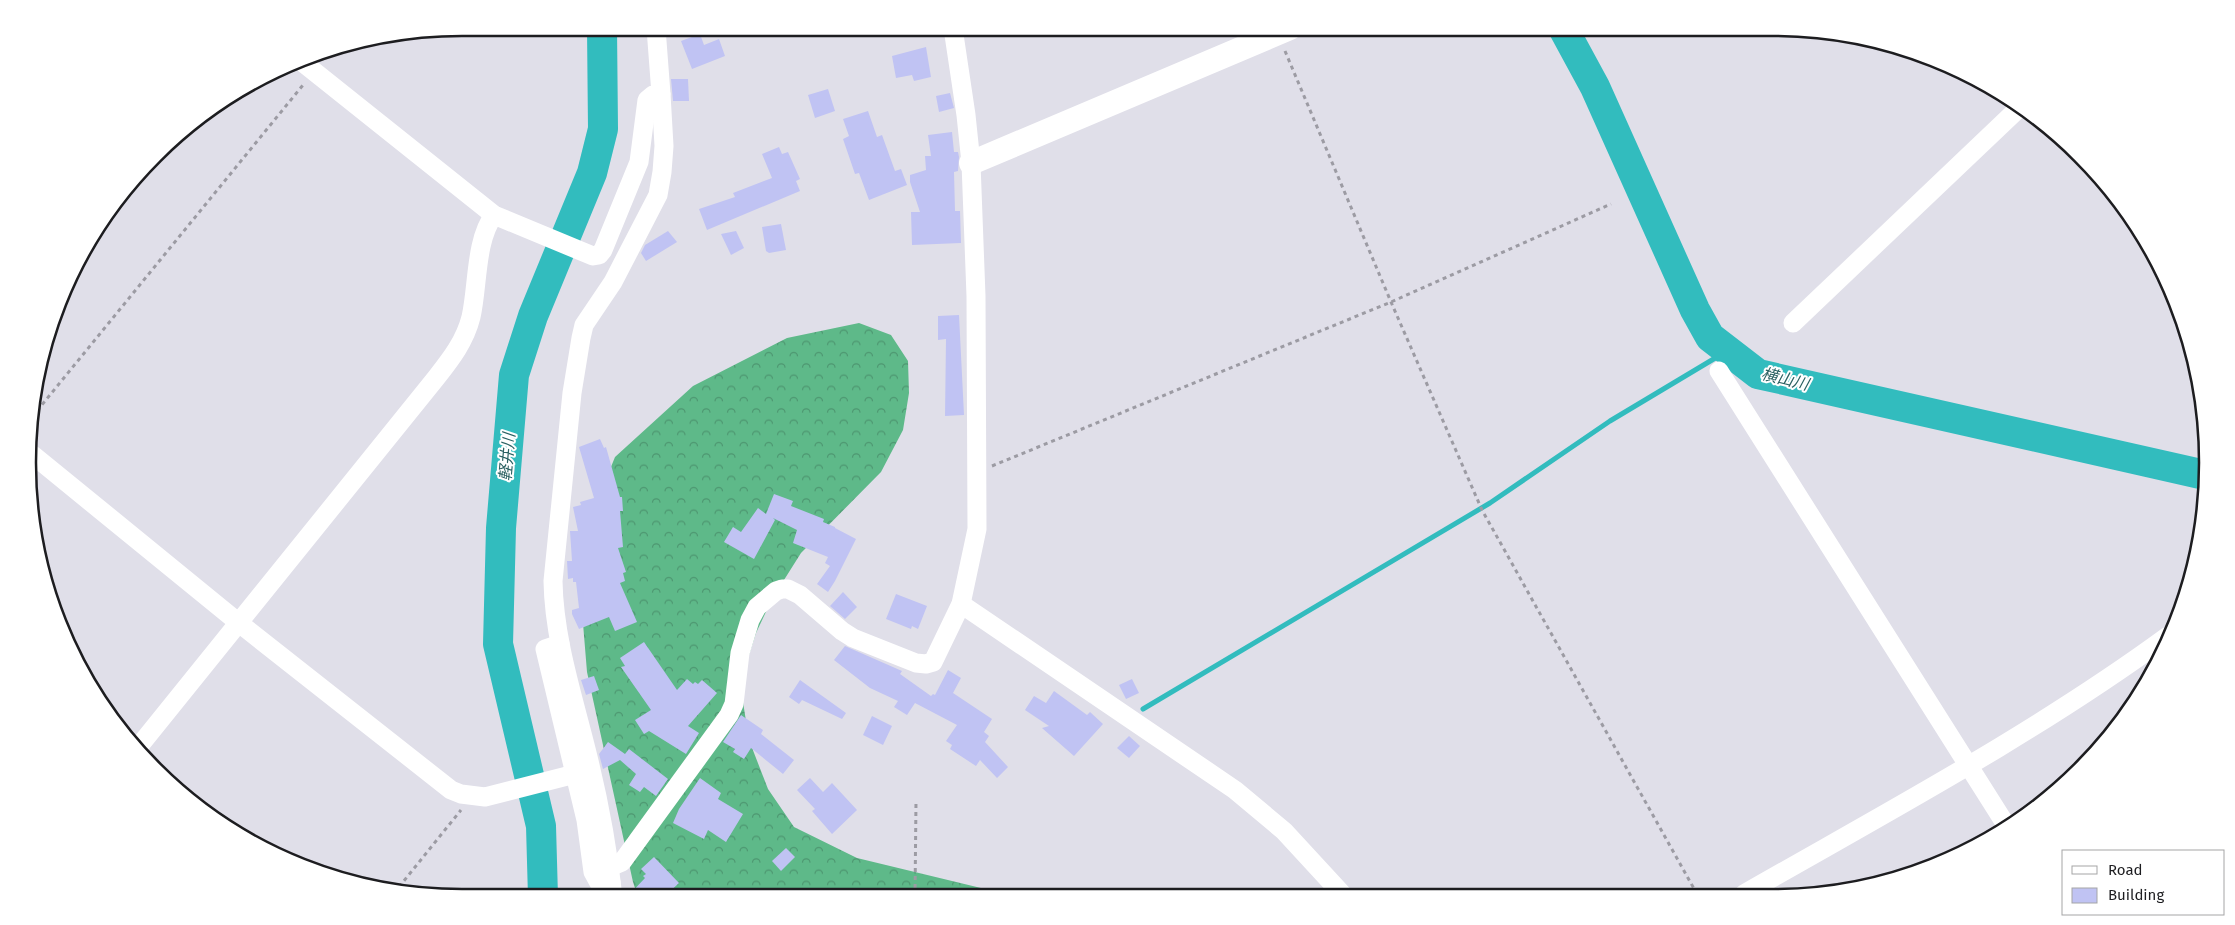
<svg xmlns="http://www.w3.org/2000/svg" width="2235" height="925" viewBox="0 0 2235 925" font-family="'Fira Sans','Noto Sans JP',sans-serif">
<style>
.forest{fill:url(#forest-crowns)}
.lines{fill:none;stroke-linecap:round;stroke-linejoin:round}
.stream{stroke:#32bcbe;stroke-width:5}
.river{stroke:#32bcbe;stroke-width:30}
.building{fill:#c0c3f3}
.path{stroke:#9c9ba3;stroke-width:3;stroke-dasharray:4 4;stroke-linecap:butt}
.minor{stroke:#fff;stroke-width:19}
.tertiary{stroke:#fff;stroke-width:24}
.labels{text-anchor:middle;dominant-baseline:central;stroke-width:4;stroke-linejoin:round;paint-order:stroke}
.water-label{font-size:16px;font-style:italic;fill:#2b6162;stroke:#fff}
.rim{fill:none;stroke:#1d1d20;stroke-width:2.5}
</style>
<defs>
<pattern id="forest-crowns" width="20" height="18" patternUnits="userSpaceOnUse" patternTransform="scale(1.25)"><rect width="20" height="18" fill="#5eb989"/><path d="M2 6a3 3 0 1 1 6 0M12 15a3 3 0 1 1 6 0" fill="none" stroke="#4d9670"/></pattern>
</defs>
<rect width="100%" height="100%" fill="#e0dfe9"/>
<path class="forest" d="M 859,323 L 891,335 L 908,361 L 909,393 L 903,430 L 881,472 L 801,553 L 772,599 L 756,633 L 745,667 L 743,702 L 749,740 L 768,789 L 794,827 L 857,858 L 1014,896 L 638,897 L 633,882 L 587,672 L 580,587 L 588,524 L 615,457 L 693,386 L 787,338 Z"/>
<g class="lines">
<path class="stream" d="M 1143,709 L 1490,503 L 1610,421 L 1727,351"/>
<g class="river">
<path d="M 1563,28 L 1595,87 L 1695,310 L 1710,337 L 1758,374 L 2205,475"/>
<path d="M 543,897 L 541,826 L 498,644 L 501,528 L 514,375 L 533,316 L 592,173 L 603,129 L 602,28"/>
</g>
</g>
<g class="building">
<path d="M 700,34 L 704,45 L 719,39 L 725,56 L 692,69 L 681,41 Z"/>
<path d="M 926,47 L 931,77 L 914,81 L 912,75 L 896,78 L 892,56 Z"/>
<path d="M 671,79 L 688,79 L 689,101 L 673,101 Z"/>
<path d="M 828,89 L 835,111 L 815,118 L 808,95 Z"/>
<path d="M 950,93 L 954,108 L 939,112 L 936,96 Z"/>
<path d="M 868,111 L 877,137 L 882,135 L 895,171 L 901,169 L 907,185 L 869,200 L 859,173 L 855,174 L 843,139 L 849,136 L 843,119 Z"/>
<path d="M 952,132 L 954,152 L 958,152 L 959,157 L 958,171 L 954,172 L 955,211 L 960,211 L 961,243 L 912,245 L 911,212 L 920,212 L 910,182 L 910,175 L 926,170 L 925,156 L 931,156 L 928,135 Z"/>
<path d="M 779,147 L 782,154 L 788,152 L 800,179 L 796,181 L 800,191 L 707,230 L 699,209 L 735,197 L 733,193 L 772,178 L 762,154 Z"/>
<path d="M 781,224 L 786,250 L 769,253 L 766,251 L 762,227 Z"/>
<path d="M 668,231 L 677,242 L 646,261 L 641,253 L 645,245 Z"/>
<path d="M 736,231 L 744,248 L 731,255 L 721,234 Z"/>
<path d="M 959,315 L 964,415 L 945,416 L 946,339 L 938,340 L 938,316 Z"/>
<path d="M 600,439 L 604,448 L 606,447 L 620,497 L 622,497 L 623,511 L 620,511 L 623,547 L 618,548 L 626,572 L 623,573 L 625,581 L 620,583 L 637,622 L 615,631 L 609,617 L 579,629 L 572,614 L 572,610 L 579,608 L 576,582 L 573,582 L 573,578 L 568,579 L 567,561 L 572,561 L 570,531 L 578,531 L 573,507 L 581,505 L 580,502 L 594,498 L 579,447 Z"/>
<path d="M 774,494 L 793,501 L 791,506 L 824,519 L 823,522 L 835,527 L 835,528 L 856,539 L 835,581 L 828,592 L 817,584 L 830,566 L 825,563 L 828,557 L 793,543 L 797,530 L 773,518 L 775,520 L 754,559 L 724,542 L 733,527 L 741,532 L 758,508 L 766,514 Z"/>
<path d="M 843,592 L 857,607 L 845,619 L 830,606 Z"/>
<path d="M 896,594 L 927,606 L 918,629 L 912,626 L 911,629 L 886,619 Z"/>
<path d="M 644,642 L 677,690 L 687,679 L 693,684 L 695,682 L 698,684 L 702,680 L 717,693 L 688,726 L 699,733 L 686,754 L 649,731 L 644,734 L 635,720 L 651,710 L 621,667 L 625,666 L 620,658 Z"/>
<path d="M 845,646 L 902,671 L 900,674 L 931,696 L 933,694 L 935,695 L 948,670 L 961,678 L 953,693 L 992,719 L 984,732 L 989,736 L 985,742 L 1008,767 L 997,778 L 980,760 L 976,766 L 950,749 L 952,745 L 946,741 L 957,725 L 915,703 L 907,715 L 894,707 L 898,701 L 870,688 L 834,660 Z"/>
<path d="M 594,676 L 599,690 L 586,695 L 581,680 Z"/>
<path d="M 1132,679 L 1139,693 L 1126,699 L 1119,685 Z"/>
<path d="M 800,680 L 846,713 L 842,719 L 802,700 L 799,704 L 789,697 Z"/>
<path d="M 1054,691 L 1087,715 L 1090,712 L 1103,724 L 1074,756 L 1042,728 L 1049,726 L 1025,710 L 1034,696 L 1046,703 Z"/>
<path d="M 741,715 L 763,730 L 761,734 L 794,760 L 783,774 L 751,748 L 744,759 L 733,752 L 735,749 L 723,742 Z"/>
<path d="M 872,716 L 892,726 L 883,745 L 863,735 Z"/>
<path d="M 1129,736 L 1140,746 L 1129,758 L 1117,748 Z"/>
<path d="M 608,742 L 625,754 L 629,749 L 668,779 L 656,796 L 644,787 L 640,792 L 629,785 L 636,774 L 620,760 L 603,769 L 599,754 Z"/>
<path d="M 700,778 L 721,793 L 718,799 L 743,814 L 726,842 L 708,830 L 704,839 L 673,823 L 679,809 Z"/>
<path d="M 810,778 L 823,792 L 832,783 L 857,810 L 832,834 L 812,811 L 815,809 L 797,790 Z"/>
<path d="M 786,848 L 795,857 L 781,871 L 772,861 Z"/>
<path d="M 654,857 L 679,883 L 664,897 L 627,897 L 645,878 L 643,876 L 646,874 L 641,869 Z"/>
</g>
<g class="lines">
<g class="path">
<path d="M 1285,51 L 1391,302 L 1482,510 L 1697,894"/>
<path d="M 324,58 L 332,49"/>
<path d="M 32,417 L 303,85"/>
<path d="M 992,466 L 1391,302 L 1611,204"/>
<path d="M 399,887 L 461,810"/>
<path d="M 915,896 L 916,801"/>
</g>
<g class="minor">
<path d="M 301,61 L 494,215 L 593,256 L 599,255 L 603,250 L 639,162 L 647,100 L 653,95 L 661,94 L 656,28"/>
<path d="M 1793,323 L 2020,107"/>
<path d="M 1719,371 L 2006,825"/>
<path d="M 33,455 L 239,623 L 451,790 L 461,794 L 485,797 L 575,774 L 586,820 L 593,872 L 599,883 L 611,882"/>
<path d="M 961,604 L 1235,790 L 1284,831 L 1343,895"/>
<path d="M 560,644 L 545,649 L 575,774"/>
<path d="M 136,750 L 436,378 C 451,359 465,341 471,317 C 478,287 475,240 494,215"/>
<path d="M 610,867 L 622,862 L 729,715 L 734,704 L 740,653 L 750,620 L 757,607 L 776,591 L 782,589 L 788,589 L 800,595 L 842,631 L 853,638 L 916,663 L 926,664 L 933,662 L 961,604 L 977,529 L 976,296 L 971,163 L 966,115 L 953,28"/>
<path d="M 1744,894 C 1887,812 2034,734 2168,636"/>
<path d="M 613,897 C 608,851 600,806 589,761 C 575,702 554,642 553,581 L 572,393 L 581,338 L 584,325 L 613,282 L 658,195 L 662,172 L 664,146 L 661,94"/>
</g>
<path class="tertiary" d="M 971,163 L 1290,28"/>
</g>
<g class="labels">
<g class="water-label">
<text transform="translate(1785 379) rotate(14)">横山川</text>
<text transform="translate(507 457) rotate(-85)">軽井川</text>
</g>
</g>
<path d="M0 0H2235V925H0ZM462 36H1773A426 426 0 0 1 2199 462V463A426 426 0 0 1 1773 889H462A426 426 0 0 1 36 463V462A426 426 0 0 1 462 36Z" fill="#fff" fill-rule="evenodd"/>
<path class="rim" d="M462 36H1773A426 426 0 0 1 2199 462V463A426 426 0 0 1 1773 889H462A426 426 0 0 1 36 463V462A426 426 0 0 1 462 36Z"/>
<rect x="2062" y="850" width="162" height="65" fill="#ffffff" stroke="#a5a5a6"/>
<rect x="2072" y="866" width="25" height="8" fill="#ffffff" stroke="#a5a5a6"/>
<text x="2108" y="875" font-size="15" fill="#1d1d20">Road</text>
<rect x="2072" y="888" width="25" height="15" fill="#c0c3f3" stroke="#a5a5a6"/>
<text x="2108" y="900" font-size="15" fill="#1d1d20">Building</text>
</svg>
